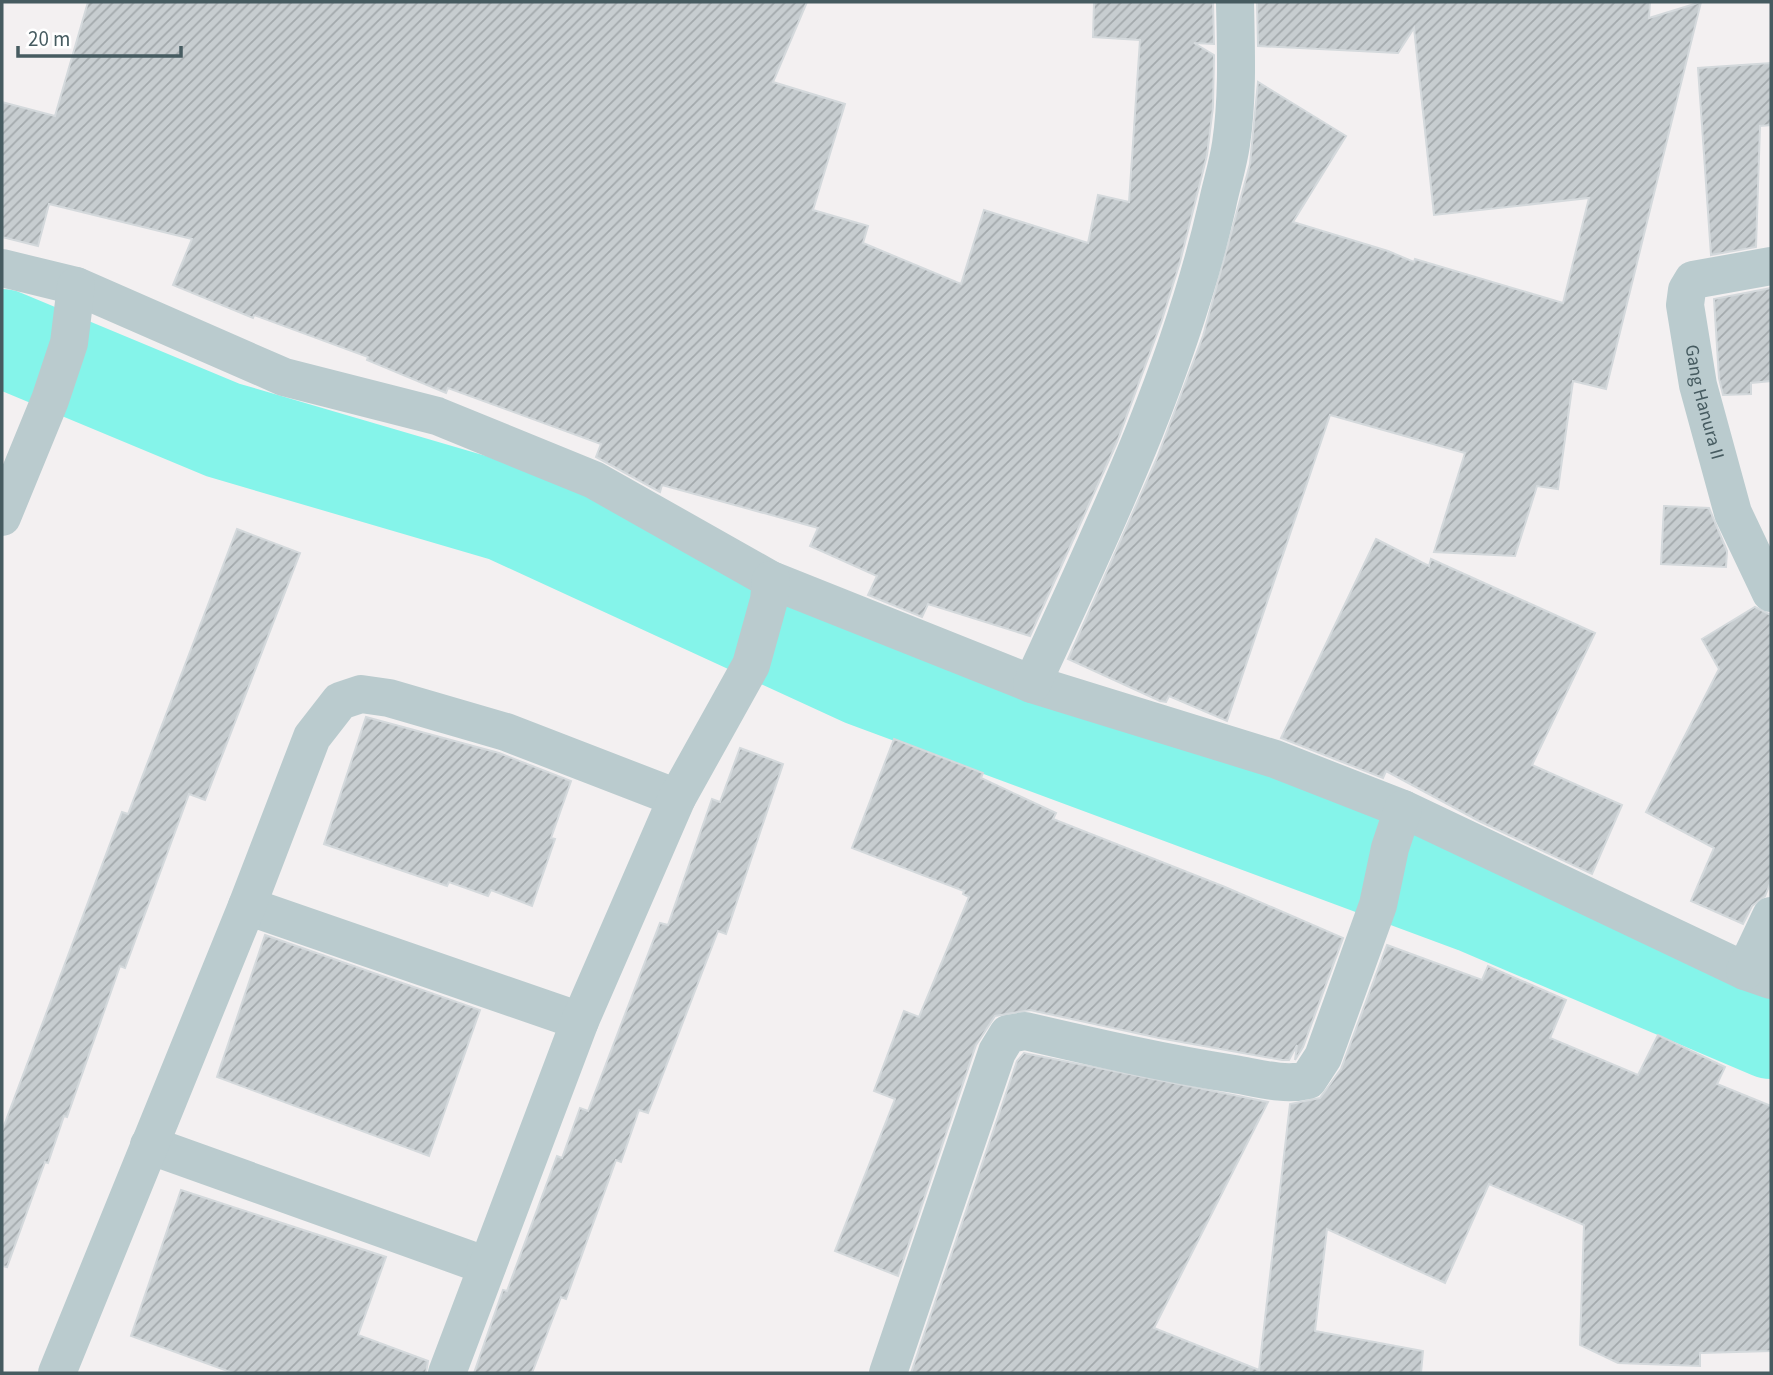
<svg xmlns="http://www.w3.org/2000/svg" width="1773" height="1375" viewBox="0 0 1773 1375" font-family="'Source Sans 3',sans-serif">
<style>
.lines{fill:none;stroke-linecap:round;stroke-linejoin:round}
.river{stroke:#85f4ea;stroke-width:98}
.building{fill:url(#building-hatch);stroke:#d4d9dc;stroke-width:2}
.minor{stroke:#bacbce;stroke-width:38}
.labels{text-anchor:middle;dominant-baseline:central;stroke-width:5;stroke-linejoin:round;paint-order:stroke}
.street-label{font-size:19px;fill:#465b60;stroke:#fff}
</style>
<defs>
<pattern id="building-hatch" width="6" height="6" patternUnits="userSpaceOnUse" patternTransform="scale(1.75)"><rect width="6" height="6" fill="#c7cdd0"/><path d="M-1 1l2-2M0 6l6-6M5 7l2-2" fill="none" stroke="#a3a9ac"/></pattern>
</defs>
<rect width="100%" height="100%" fill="#f3f0f1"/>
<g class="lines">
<path class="river" d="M 2,338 L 223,430 L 506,513 L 863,677 L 1475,904 L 1771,1030"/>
</g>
<g class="building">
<path d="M 88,2 L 807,2 L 773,82 L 845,104 L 813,210 L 868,226 L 863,243 L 961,284 L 984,210 L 1088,243 L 1098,195 L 1129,202 L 1140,40 L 1093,37 L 1094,2 L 1213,2 L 1214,44 L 1194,43 L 1214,55 L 1213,107 L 1207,155 L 1180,262 L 1161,323 L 1117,442 L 1030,636 L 928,604 L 922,617 L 868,595 L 877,576 L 810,546 L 818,528 L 662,485 L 660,492 L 596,457 L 601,444 L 448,388 L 446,393 L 367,360 L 368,357 L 254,315 L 253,318 L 173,285 L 192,239 L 49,204 L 38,246 L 2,237 L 2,102 L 55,116 Z"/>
<path d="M 1257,2 L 1650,2 L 1649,18 L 1701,2 L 1606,389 L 1573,381 L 1558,489 L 1537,486 L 1515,556 L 1434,552 L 1465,453 L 1330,415 L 1227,721 L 1169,696 L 1166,702 L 1160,701 L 1068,659 L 1157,458 L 1203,336 L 1250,164 L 1258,82 L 1346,136 L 1293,222 L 1388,251 L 1414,262 L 1415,259 L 1563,303 L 1589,198 L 1434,215 L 1414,28 L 1398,53 L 1258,46 Z"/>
<path d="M 1771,63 L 1771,125 L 1760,126 L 1756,247 L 1711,255 L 1698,68 Z"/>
<path d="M 1771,288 L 1771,381 L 1751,383 L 1751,394 L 1723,395 L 1719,378 L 1714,299 Z"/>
<path d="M 1664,506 L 1709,508 L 1727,551 L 1726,567 L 1661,564 Z"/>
<path d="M 237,529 L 300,553 L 205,800 L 189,794 L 125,968 L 120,966 L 67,1117 L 64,1116 L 48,1163 L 45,1162 L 7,1267 L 2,1266 L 2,1131 L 122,812 L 128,814 Z"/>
<path d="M 1376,539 L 1429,566 L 1431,559 L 1595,633 L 1532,765 L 1622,805 L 1592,874 L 1479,821 L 1386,771 L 1383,778 L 1281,738 Z"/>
<path d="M 1755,607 L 1771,615 L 1771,881 L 1765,896 L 1752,906 L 1743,924 L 1691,901 L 1714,848 L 1646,812 L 1719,669 L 1702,639 Z"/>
<path d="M 366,717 L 499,753 L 571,781 L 551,838 L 555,839 L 532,906 L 491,890 L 488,896 L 449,882 L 447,886 L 324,844 Z"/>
<path d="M 894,739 L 983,773 L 981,778 L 1056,813 L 1053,819 L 1225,887 L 1343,938 L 1303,1047 L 1295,1060 L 1297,1045 L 1289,1060 L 1282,1060 L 1159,1038 L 1030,1010 L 995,1016 L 976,1045 L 898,1276 L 835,1251 L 895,1099 L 874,1091 L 904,1011 L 919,1017 L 969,897 L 963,894 L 964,891 L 852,848 Z"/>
<path d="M 740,748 L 783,764 L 726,934 L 718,931 L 648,1113 L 639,1110 L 621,1162 L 616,1160 L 566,1299 L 561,1297 L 532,1373 L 474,1373 L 503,1290 L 507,1291 L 557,1156 L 562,1158 L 580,1108 L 588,1111 L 660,923 L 668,925 L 712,799 L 720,802 Z"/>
<path d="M 265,935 L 480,1010 L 429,1156 L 217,1077 Z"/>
<path d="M 1387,945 L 1482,980 L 1488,966 L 1566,1000 L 1550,1038 L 1638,1075 L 1658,1035 L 1725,1067 L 1717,1084 L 1771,1106 L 1771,1351 L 1700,1353 L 1700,1366 L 1618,1363 L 1580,1345 L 1584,1225 L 1489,1184 L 1445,1283 L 1327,1229 L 1315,1331 L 1423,1351 L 1421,1373 L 911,1373 L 1017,1061 L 1024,1053 L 1268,1102 L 1154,1328 L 1259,1370 L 1290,1104 L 1320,1098 L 1341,1069 Z"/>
<path d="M 181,1190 L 386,1257 L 358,1335 L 428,1361 L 426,1373 L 233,1373 L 131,1336 Z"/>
</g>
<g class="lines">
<g class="minor">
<path id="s1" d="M 1771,266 L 1693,280 L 1687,290 L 1685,305 L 1698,385 L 1733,513 L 1771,593"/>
<path d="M 2,268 L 76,286 L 284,377 L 437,416 L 594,480 L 771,580 L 1032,684 L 1275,759 L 1403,809 L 1745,971 L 1771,980"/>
<path d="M 2,517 L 50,400 L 69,343 L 76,286"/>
<path d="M 1032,684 C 1103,530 1179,373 1217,206 C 1221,186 1228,165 1231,144 C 1238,97 1236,49 1235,2"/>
<path d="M 247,906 L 580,1021"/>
<path d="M 1745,971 L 1771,916"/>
<path d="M 149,1145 L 487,1266"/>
<path d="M 57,1373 L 247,906 L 312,737 L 340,701 L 361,694 L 389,698 L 506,732 L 677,798"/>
<path d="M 447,1373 L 580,1021 L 677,798 L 751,665 L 769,600 L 771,580"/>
<path d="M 888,1373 L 997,1052 L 1008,1034 L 1025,1031 C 1094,1047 1163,1063 1234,1074 C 1258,1078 1284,1086 1308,1080 L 1323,1057 L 1378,905 L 1390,848 L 1403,809"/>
</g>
</g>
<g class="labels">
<g class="street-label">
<text stroke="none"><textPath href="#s1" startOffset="205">Gang Hanura II</textPath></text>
</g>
</g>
<rect width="1773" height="1375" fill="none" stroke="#465b60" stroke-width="7"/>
<path d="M18 46v10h163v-10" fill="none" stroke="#465b60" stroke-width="3.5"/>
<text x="28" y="46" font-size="21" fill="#465b60" stroke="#ffffff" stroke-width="5" paint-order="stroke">20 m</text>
</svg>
